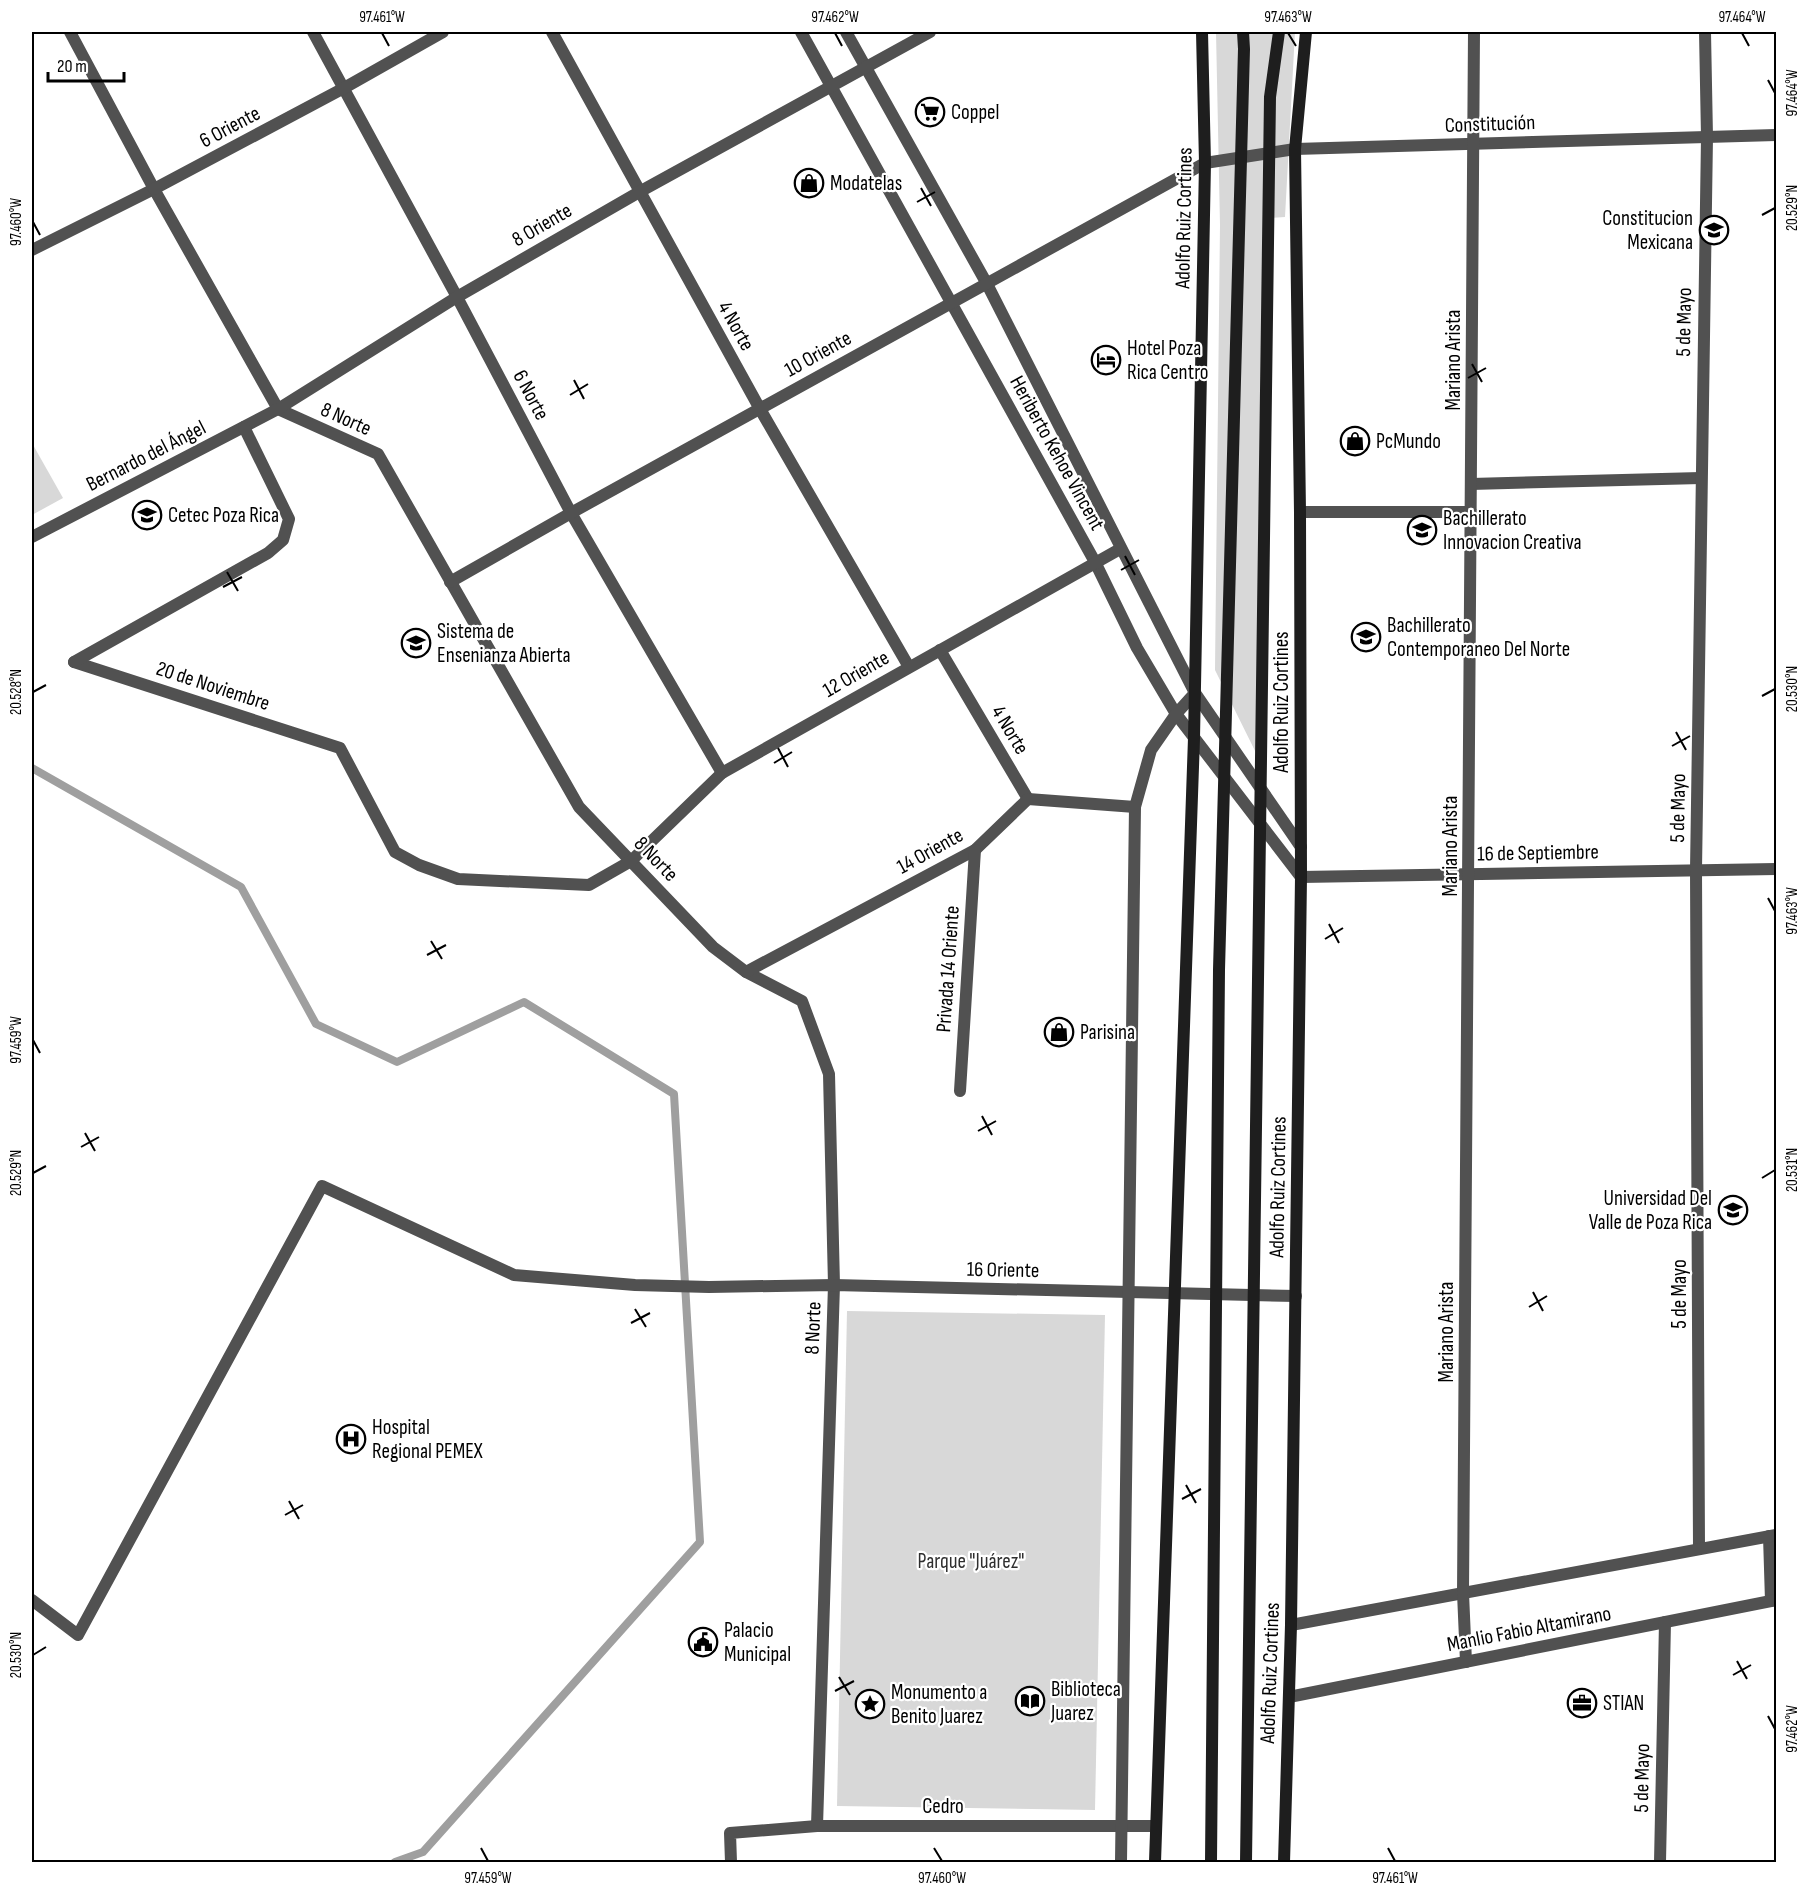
<svg xmlns="http://www.w3.org/2000/svg" width="1808" height="1894" viewBox="0 0 1808 1894" font-family="'Sofia Sans Condensed',sans-serif">
<style>
.green{fill:#d8d8d8}
.lines{fill:none;stroke-linecap:round;stroke-linejoin:round}
.stream{stroke:#9f9f9f;stroke-width:8}
.pedestrian{stroke:#515151;stroke-width:12}
.minor{stroke:#515151;stroke-width:12}
.secondary{stroke:#1e1e1e;stroke-width:12}
.ticks{fill:none;stroke:#000;stroke-width:2}
.labels{text-anchor:middle;dominant-baseline:central;stroke-width:4.5;stroke-linejoin:round;paint-order:stroke}
.poi-label{font-size:21px;fill:#000;stroke:#fff;text-anchor:start}
.street-label{font-size:21px;fill:#000;stroke:#fff}
.park-label{font-size:21px;fill:#2f2f2f;stroke:#fff}
.neatline{fill:none;stroke:#000;stroke-width:2}
.ticks-label{font-size:15px;text-anchor:middle;fill:#000}
</style>
<rect width="100%" height="100%" fill="#fff"/>
<g class="green">
<path d="M 1216,32 L 1295,32 L 1285,217 L 1270,218 L 1263,767 L 1215,670 L 1220,225 Z"/>
<path d="M 32,443 L 63,498 L 32,515 Z"/>
<path d="M 847,1311 L 1105,1315 L 1095,1810 L 837,1806 Z"/>
</g>
<g class="lines">
<path class="stream" d="M 32,768 L 241,887 L 316,1024 L 397,1062 L 524,1002 L 674,1094 L 700,1542 L 423,1852 L 395,1862"/>
<path class="pedestrian" d="M 32,250 L 154,189"/>
<g class="minor">
<path d="M 70,32 L 154,189 L 278,409 L 378,454 L 579,807 L 713,947 L 746,972 L 802,1001 L 829,1074 L 834,1285 L 817,1826"/>
<path d="M 313,32 L 457,297 L 571,513 L 722,773"/>
<path d="M 552,32 L 760,409 L 909,667"/>
<path d="M 801,32 L 1095,562 L 1137,648 L 1176,714 L 1301,877 L 1776,869"/>
<path d="M 846,32 L 987,284 L 1195,693 L 1301,847"/>
<path d="M 154,189 L 344,88 L 443,32"/>
<path d="M 1471,484 L 1701,478"/>
<path d="M 1300,512 L 1471,512"/>
<path d="M 32,537 L 278,409 L 457,297 L 641,191 L 930,32"/>
<path d="M 450,582 L 571,513 L 1205,163 L 1295,149 L 1776,135"/>
<path d="M 940,650 L 1028,799"/>
<path d="M 74,662 L 340,748 L 395,852 L 419,865 L 458,879 L 589,885 L 631,861 L 722,773 L 1120,549"/>
<path d="M 74,662 L 268,553 L 283,540 L 289,519 L 244,427"/>
<path d="M 746,972 L 975,850 L 1028,799 L 1135,807"/>
<path d="M 960,1091 L 975,850"/>
<path d="M 1769,1536 L 1771,1601"/>
<path d="M 1699,1549 L 1696,870 L 1707,137 L 1705,32"/>
<path d="M 32,1600 L 78,1635 L 322,1186 L 514,1275 L 635,1285 L 709,1287 L 834,1285 L 1296,1296"/>
<path d="M 1291,1625 L 1776,1535"/>
<path d="M 1466,1662 L 1463,1593 L 1474,32"/>
<path d="M 1289,1697 L 1776,1600"/>
<path d="M 731,1862 L 730,1833 L 817,1826 L 1155,1826"/>
<path d="M 1121,1862 L 1135,807 L 1151,750 L 1176,714 L 1195,693"/>
<path d="M 1660,1862 L 1665,1622"/>
</g>
<g class="secondary">
<path d="M 1155,1862 L 1194,738 L 1205,163 L 1202,32"/>
<path d="M 1211,1862 L 1219,970 L 1244,49 L 1243,32"/>
<path d="M 1246,1862 L 1270,97 L 1279,32"/>
<path d="M 1284,1862 L 1291,1625 L 1301,877 L 1300,512 L 1295,149 L 1306,32"/>
</g>
</g>
<path class="ticks" d="M 382,33 L 389,46M 835,33 L 842,46M 1288,33 L 1296,46M 1742,33 L 1749,46M 1768,80 L 1775,93M 921,188 L 931,206M 917,202 L 935,192M 1762,215 L 1775,208M 33,222 L 40,235M 1472,364 L 1482,382M 1468,378 L 1486,368M 574,380 L 584,399M 570,395 L 588,384M 1125,556 L 1135,575M 1121,570 L 1139,560M 227,572 L 238,591M 223,587 L 242,577M 33,692 L 46,685M 1762,696 L 1775,689M 1676,732 L 1686,750M 1672,746 L 1690,736M 778,748 L 788,767M 774,763 L 792,752M 1768,898 L 1775,911M 1329,924 L 1339,943M 1325,939 L 1343,928M 431,941 L 442,959M 427,955 L 446,945M 33,1040 L 40,1053M 982,1116 L 992,1135M 978,1131 L 996,1121M 85,1133 L 95,1151M 81,1147 L 99,1137M 33,1173 L 46,1166M 1762,1178 L 1775,1170M 1533,1292 L 1543,1311M 1529,1307 L 1547,1296M 635,1309 L 646,1327M 631,1323 L 650,1313M 1186,1485 L 1196,1503M 1182,1499 L 1201,1489M 289,1501 L 299,1519M 285,1515 L 303,1505M 33,1655 L 46,1647M 1737,1661 L 1747,1679M 1733,1675 L 1751,1665M 839,1677 L 850,1695M 835,1691 L 854,1681M 1768,1716 L 1775,1729M 481,1848 L 488,1861M 934,1848 L 942,1861M 1388,1848 L 1395,1861"/>
<defs>
<g id="supermarket-ring" transform="scale(1.5)"><circle r="9.5" fill="#fff" stroke="#000" stroke-width="1.5"/><path d="M-6-5.5h2.5l.6 2H6L4.5 2H-2.5L-4.4-4H-6ZM-1.5 3.2a1.3 1.3 0 1 0 .1 0ZM3 3.2a1.3 1.3 0 1 0 .1 0Z" fill="#000"/></g>
<g id="shop-ring" transform="scale(1.5)"><circle r="9.5" fill="#fff" stroke="#000" stroke-width="1.5"/><path d="M-5-2.5h2.3a2.7 3.5 0 0 1 5.4 0H5L5.5 6h-11ZM-1.5-2.5h3a1.5 2.3 0 0 0-3 0Z" fill="#000"/></g>
<g id="university-ring" transform="scale(1.5)"><circle r="9.5" fill="#fff" stroke="#000" stroke-width="1.5"/><path d="M0-5L7-2L0 1L-7-2ZM-4 1L0 2.5L4 1V4Q0 6-4 4Z" fill="#000"/></g>
<g id="hotel-ring" transform="scale(1.5)"><circle r="9.5" fill="#fff" stroke="#000" stroke-width="1.5"/><path d="M-6-4.5h1.5V1H6V5H4.5V3h-9V5H-6ZM-4 0a1.8 1.8 0 1 1 3.6 0ZM.5 0V-2.5h3Q6-2.5 6 0Z" fill="#000"/></g>
<g id="hospital-ring" transform="scale(1.5)"><circle r="9.5" fill="#fff" stroke="#000" stroke-width="1.5"/><path d="M-5-5h3v3.5h4V-5h3V5h-3V1.5h-4V5h-3Z" fill="#000"/></g>
<g id="civic-ring" transform="scale(1.5)"><circle r="9.5" fill="#fff" stroke="#000" stroke-width="1.5"/><path d="M-.6-6.5H3V-4.5H.6V-3L4-1V1h2V6H-6V1h2V-1L-.6-3ZM-1.2 2.5V6h2.4V2.5Z" fill="#000"/></g>
<g id="library-ring" transform="scale(1.5)"><circle r="9.5" fill="#fff" stroke="#000" stroke-width="1.5"/><path d="M-6-4Q-3-5.5-.7-3.5V5Q-3 3-6 4ZM6-4Q3-5.5 .7-3.5V5Q3 3 6 4Z" fill="#000"/></g>
<g id="office-ring" transform="scale(1.5)"><circle r="9.5" fill="#fff" stroke="#000" stroke-width="1.5"/><path d="M-6-3h4V-5.5h4V-3h4V5H-6ZM-1-4.5V-3h2v-1.5ZM-6 0V1H6V0Z" fill="#000"/></g>
<g id="sight-ring" transform="scale(1.5)"><circle r="9.5" fill="#fff" stroke="#000" stroke-width="1.5"/><path d="M0-6L1.8-2.2L6-1.7L2.9 1.2L3.7 5.4L0 3.3L-3.7 5.4L-2.9 1.2L-6-1.7L-1.8-2.2Z" fill="#000"/></g>
</defs>
<g fill-rule="evenodd">
<use href="#supermarket-ring" x="930" y="112"/>
<use href="#shop-ring" x="809" y="183"/>
<use href="#university-ring" x="1714" y="230"/>
<use href="#hotel-ring" x="1106" y="360"/>
<use href="#shop-ring" x="1355" y="441"/>
<use href="#university-ring" x="147" y="515"/>
<use href="#university-ring" x="1422" y="530"/>
<use href="#university-ring" x="1366" y="637"/>
<use href="#university-ring" x="416" y="643"/>
<use href="#shop-ring" x="1059" y="1032"/>
<use href="#university-ring" x="1733" y="1210"/>
<use href="#hospital-ring" x="351" y="1439"/>
<use href="#civic-ring" x="703" y="1642"/>
<use href="#library-ring" x="1030" y="1701"/>
<use href="#office-ring" x="1582" y="1703"/>
<use href="#sight-ring" x="870" y="1704"/>
</g>
<g class="labels">
<g class="poi-label">
<text x="951" y="112">Coppel</text>
<text x="830" y="183">Modatelas</text>
<text x="1693" y="218" text-anchor="end">Constitucion<tspan x="1693" dy="24">Mexicana</tspan></text>
<text x="1127" y="348">Hotel Poza<tspan x="1127" dy="24">Rica Centro</tspan></text>
<text x="1376" y="441">PcMundo</text>
<text x="168" y="515">Cetec Poza Rica</text>
<text x="1443" y="518">Bachillerato<tspan x="1443" dy="24">Innovacion Creativa</tspan></text>
<text x="1387" y="625">Bachillerato<tspan x="1387" dy="24">Contemporaneo Del Norte</tspan></text>
<text x="437" y="631">Sistema de<tspan x="437" dy="24">Ensenianza Abierta</tspan></text>
<text x="1080" y="1032">Parisina</text>
<text x="1712" y="1198" text-anchor="end">Universidad Del<tspan x="1712" dy="24">Valle de Poza Rica</tspan></text>
<text x="372" y="1427">Hospital<tspan x="372" dy="24">Regional PEMEX</tspan></text>
<text x="724" y="1630">Palacio<tspan x="724" dy="24">Municipal</tspan></text>
<text x="1051" y="1689">Biblioteca<tspan x="1051" dy="24">Juarez</tspan></text>
<text x="891" y="1692">Monumento a<tspan x="891" dy="24">Benito Juarez</tspan></text>
<text x="1603" y="1703">STIAN</text>
</g>
<g class="street-label">
<text transform="translate(1490 124) rotate(-2)">Constitución</text>
<text transform="translate(230 127) rotate(-28)">6 Oriente</text>
<text transform="translate(1184 218) rotate(-89)">Adolfo Ruiz Cortines</text>
<text transform="translate(542 225) rotate(-30)">8 Oriente</text>
<text transform="translate(1684 322) rotate(-89)">5 de Mayo</text>
<text transform="translate(736 326) rotate(61)">4 Norte</text>
<text transform="translate(818 354) rotate(-29)">10 Oriente</text>
<text transform="translate(1453 360) rotate(-90)">Mariano Arista</text>
<text transform="translate(531 395) rotate(62)">6 Norte</text>
<text transform="translate(346 419) rotate(24)">8 Norte</text>
<text transform="translate(1057 453) rotate(61)">Heriberto Kehoe Vincent</text>
<text transform="translate(146 456) rotate(-27)">Bernardo del Ángel</text>
<text transform="translate(856 674) rotate(-30)">12 Oriente</text>
<text transform="translate(213 686) rotate(18)">20 de Noviembre</text>
<text transform="translate(1281 702) rotate(-90)">Adolfo Ruiz Cortines</text>
<text transform="translate(1010 730) rotate(59)">4 Norte</text>
<text transform="translate(1678 808) rotate(-89)">5 de Mayo</text>
<text transform="translate(1450 846) rotate(-90)">Mariano Arista</text>
<text transform="translate(930 851) rotate(-29)">14 Oriente</text>
<text transform="translate(1538 853) rotate(-1)">16 de Septiembre</text>
<text transform="translate(656 859) rotate(46)">8 Norte</text>
<text transform="translate(948 969) rotate(-86)">Privada 14 Oriente</text>
<text transform="translate(1278 1187) rotate(-89)">Adolfo Ruiz Cortines</text>
<text transform="translate(1003 1270) rotate(1)">16 Oriente</text>
<text transform="translate(1679 1294) rotate(-90)">5 de Mayo</text>
<text transform="translate(813 1328) rotate(-88)">8 Norte</text>
<text transform="translate(1446 1332) rotate(-90)">Mariano Arista</text>
<text transform="translate(1529 1629) rotate(-11)">Manlio Fabio Altamirano</text>
<text transform="translate(1270 1673) rotate(-88)">Adolfo Ruiz Cortines</text>
<text transform="translate(1642 1778) rotate(-89)">5 de Mayo</text>
<text x="943" y="1806">Cedro</text>
</g>
<g class="park-label">
<text x="971" y="1561">Parque "Juárez"</text>
</g>
</g>
<rect width="1808" height="1894" fill="none" stroke="#ffffff" stroke-width="66"/>
<path d="M48 72v9h76v-9" fill="none" stroke="#000000" stroke-width="3"/>
<text x="57" y="72" font-size="18" fill="#000000" stroke="#ffffff" stroke-width="4.5" paint-order="stroke">20 m</text>
<rect x="33" y="33" width="1742" height="1828" class="neatline"/>
<g class="ticks-label">
<text x="382" y="22">97.461°W</text>
<text x="835" y="22">97.462°W</text>
<text x="1288" y="22">97.463°W</text>
<text x="1742" y="22">97.464°W</text>
<text transform="translate(1792 93) rotate(-90)" y="5">97.464°W</text>
<text transform="translate(1792 208) rotate(-90)" y="5">20.529°N</text>
<text transform="translate(16 222) rotate(-90)" y="5">97.460°W</text>
<text transform="translate(1792 689) rotate(-90)" y="5">20.530°N</text>
<text transform="translate(16 692) rotate(-90)" y="5">20.528°N</text>
<text transform="translate(1792 911) rotate(-90)" y="5">97.463°W</text>
<text transform="translate(16 1040) rotate(-90)" y="5">97.459°W</text>
<text transform="translate(1792 1170) rotate(-90)" y="5">20.531°N</text>
<text transform="translate(16 1173) rotate(-90)" y="5">20.529°N</text>
<text transform="translate(16 1655) rotate(-90)" y="5">20.530°N</text>
<text transform="translate(1792 1729) rotate(-90)" y="5">97.462°W</text>
<text x="488" y="1883">97.459°W</text>
<text x="942" y="1883">97.460°W</text>
<text x="1395" y="1883">97.461°W</text>
</g>
</svg>
